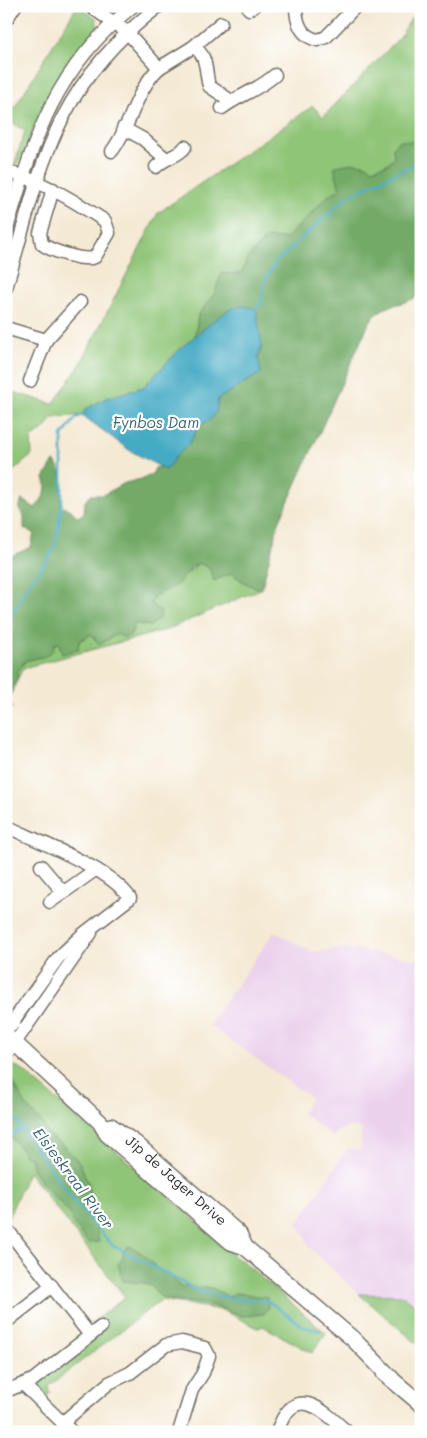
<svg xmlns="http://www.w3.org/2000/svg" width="427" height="1438" viewBox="0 0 427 1438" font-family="Mali,sans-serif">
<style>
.built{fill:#ebd1ec}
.green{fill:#8fc577;stroke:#5d7851}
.forest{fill:#73aa68;stroke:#4f6a4a}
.water{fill:#44aac4;stroke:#386a78}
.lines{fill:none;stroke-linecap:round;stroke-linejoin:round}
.stream{stroke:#44aac4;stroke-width:2.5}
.minor-casing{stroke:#716e66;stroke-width:15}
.major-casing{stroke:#716e66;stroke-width:18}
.minor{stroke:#fff;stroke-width:12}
.major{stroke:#fff;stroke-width:15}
.labels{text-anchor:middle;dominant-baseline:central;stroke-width:4.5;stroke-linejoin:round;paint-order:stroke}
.street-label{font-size:14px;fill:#2b2b2b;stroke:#fff}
.water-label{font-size:15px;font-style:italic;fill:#366470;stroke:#fff}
</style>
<rect width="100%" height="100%" fill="#fff"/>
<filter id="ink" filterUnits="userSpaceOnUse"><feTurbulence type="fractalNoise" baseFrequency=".02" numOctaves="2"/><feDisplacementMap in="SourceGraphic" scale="10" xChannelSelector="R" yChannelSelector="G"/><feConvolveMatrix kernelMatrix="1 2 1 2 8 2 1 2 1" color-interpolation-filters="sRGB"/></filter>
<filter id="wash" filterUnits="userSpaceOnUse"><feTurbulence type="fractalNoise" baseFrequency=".0096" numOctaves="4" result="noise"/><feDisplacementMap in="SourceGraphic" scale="20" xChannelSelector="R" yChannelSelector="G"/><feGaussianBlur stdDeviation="1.12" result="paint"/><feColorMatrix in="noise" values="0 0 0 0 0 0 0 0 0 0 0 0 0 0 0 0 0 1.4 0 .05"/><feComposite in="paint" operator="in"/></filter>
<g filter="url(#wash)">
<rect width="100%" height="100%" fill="#f4e9d3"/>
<path class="built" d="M 274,932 L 313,952 L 346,948 L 421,960 L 421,1308 L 401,1295 L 359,1294 L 309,1247 L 304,1234 L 297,1224 L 345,1152 L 348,1149 L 360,1150 L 362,1128 L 348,1127 L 339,1130 L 333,1137 L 302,1113 L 311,1098 L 209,1025 Z"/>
<g class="green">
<path d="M 77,6 L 96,18 L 98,29 C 75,59 51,86 36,122 C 30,134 26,160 14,166 L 25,131 L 7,120 Z"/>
<path d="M 419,6 L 421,139 L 393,148 L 394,157 L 388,164 L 372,169 L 363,163 L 340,189 L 329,195 L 286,239 L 248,259 L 242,273 L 221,274 L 215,293 L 198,315 L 195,336 L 143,387 L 106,398 L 86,409 L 82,415 L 53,418 L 46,428 L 31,438 L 32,455 L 6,477 L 6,390 L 53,404 L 80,365 L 158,213 L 313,106 L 323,117 L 400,37 Z"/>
<path d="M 199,563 L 224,575 L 232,573 C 238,579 250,586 258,588 L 262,586 L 263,588 L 166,630 L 23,668 L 18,678 L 17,672 L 25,661 L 53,650 L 54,644 L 59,643 L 62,654 L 78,649 L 79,641 L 92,634 L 95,640 L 104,642 L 117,634 L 131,634 L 134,623 L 143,625 L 154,596 L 162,590 L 170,588 Z"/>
<path d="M 6,1056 L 15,1067 L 19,1067 L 198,1222 L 203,1229 L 207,1230 L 238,1260 L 241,1260 L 326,1333 L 312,1353 L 263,1326 L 258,1328 L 222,1310 L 161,1300 L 49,1386 L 50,1393 L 44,1400 L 36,1386 L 39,1379 L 107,1327 L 102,1320 L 96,1324 L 90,1324 L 125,1297 L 28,1172 L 6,1223 Z"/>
<path d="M 359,1294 L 401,1295 L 421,1308 L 421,1347 Z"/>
</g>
<g class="forest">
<path d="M 421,139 L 421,293 C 404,309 384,299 369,323 L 279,522 L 262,586 L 258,588 C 250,586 238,579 232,573 L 214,581 L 209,568 L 199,563 L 192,567 L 178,584 L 154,596 L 151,604 L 161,612 L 160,618 L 150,626 L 135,623 L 131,634 L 125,638 L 117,634 L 99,644 L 91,634 L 79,641 L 78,649 L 62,654 L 59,643 L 54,644 L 53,650 L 46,656 L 25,661 L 17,672 L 18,678 L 9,699 L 12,708 L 6,710 L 6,591 L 10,575 L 7,558 L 31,547 L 34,533 L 24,529 L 24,516 L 19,509 L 22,499 L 35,508 C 43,498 49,491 44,478 L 54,461 C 64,471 63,492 60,506 L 71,510 L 78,517 L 84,513 L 85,501 L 91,495 L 103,495 L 125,483 L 145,478 L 153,473 L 155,468 L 160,467 L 166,470 L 176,456 L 188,445 L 201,424 L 216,412 L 218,399 L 261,373 L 258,358 L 262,346 L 217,318 L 195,336 L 198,315 L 215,293 L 221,274 L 242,273 L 247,259 L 266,238 L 286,239 L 329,195 L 340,189 L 334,167 C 349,163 359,160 373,169 L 388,164 L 394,157 L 393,148 L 399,140 L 412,142 Z"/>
<path d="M 6,1071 L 28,1108 L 41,1121 L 50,1137 L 62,1144 L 80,1163 L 89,1185 L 89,1196 L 95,1205 L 94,1217 L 99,1242 L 88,1243 L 74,1224 L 70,1214 L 42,1183 L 32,1168 L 30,1157 L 23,1155 L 23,1151 L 6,1132 Z"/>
<path d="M 129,1246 L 142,1253 L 157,1268 L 170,1275 L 180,1286 L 212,1288 L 229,1297 L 235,1293 L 267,1297 L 268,1308 L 264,1314 L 243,1316 L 209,1304 L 174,1301 L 161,1297 L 151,1286 L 144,1283 L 123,1281 L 118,1264 L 123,1258 L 123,1251 Z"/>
</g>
<path class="water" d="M 243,306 L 256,308 L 262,346 L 258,358 L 261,373 L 218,399 L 216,412 L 210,420 L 201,424 L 188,445 L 176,456 L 166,470 L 129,450 L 82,415 L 86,409 L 106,398 L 143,387 L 183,346 L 217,318 L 230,309 Z"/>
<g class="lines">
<g class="stream">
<path d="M 256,308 L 262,303 L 263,284 L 275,263 L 348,196 L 421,161"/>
<path d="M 6,619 L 13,613 L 27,586 L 49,558 L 56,543 L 62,500 L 62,436 L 76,418 L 82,415"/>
<path d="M 6,1106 L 73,1200 L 112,1245 L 201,1292 L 229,1298 L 268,1301 L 304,1327 L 321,1331"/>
<path d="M 6,1138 L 22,1128"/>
</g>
</g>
</g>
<g filter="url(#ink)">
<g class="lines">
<g class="minor-casing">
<g id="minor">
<path d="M 90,6 L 127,32 L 159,68 C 135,91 131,126 112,151"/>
<path d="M 296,6 C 296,22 301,37 318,40 L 326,37 L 356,6"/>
<path d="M 249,9 L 254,6"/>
<path d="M 6,20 L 15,6"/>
<path d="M 193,47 C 208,54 205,72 209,86 L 231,101"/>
<path d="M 159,68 L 193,47 L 221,23"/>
<path d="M 222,108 C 239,95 257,91 275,75"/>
<path d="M 123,128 L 143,139 L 165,158"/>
<path d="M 156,167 C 167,156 178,157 185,147"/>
<path d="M 6,171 C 42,181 73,200 105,221 L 109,233 L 95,257 C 85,262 51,251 42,244 L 40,233 L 53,189"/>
<path d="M 6,232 C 34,139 53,70 133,6"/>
<path d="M 6,288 C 41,167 53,87 159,6"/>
<path d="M 6,328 L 46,340 L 30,381"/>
<path d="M 46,340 L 80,302"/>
<path d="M 6,826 C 41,843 108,867 130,898 L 82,935 L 58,958 L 8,1028"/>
<path d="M 41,866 L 63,892"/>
<path d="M 50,902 L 95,870"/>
<path d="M 10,1050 L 91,933"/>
<path d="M 6,1228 L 90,1335"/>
<path d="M 6,1322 L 52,1286"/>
<path d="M 24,1385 L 72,1432"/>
<path d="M 6,1391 L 33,1380 L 101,1327"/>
<path d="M 62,1423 L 109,1383 L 130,1373 L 166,1345 L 182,1342 L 205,1348 L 209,1356 L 203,1373 L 192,1390 L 179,1432"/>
<path d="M 277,1432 C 294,1382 321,1408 347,1432"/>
</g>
</g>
<g class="major-casing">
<g id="major">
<path d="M 6,1026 L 13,1022"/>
<path d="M 6,1035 L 100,1122 L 107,1134 L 231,1242 L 245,1247 L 353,1339 L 392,1379"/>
<path id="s1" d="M 111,1126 L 135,1143 L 239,1234 L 245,1247"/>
<path d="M 384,1373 L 421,1404"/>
</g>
</g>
<use href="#minor" class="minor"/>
<use href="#major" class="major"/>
</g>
</g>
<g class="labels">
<g class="street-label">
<text stroke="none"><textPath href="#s1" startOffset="85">Jip de Jager Drive</textPath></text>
</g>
<g class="water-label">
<text x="156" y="422">Fynbos Dam</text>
<text transform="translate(74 1178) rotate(53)">Elsieskraal River</text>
</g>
</g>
<rect width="427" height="1438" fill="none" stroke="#fff" stroke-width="25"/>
</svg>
